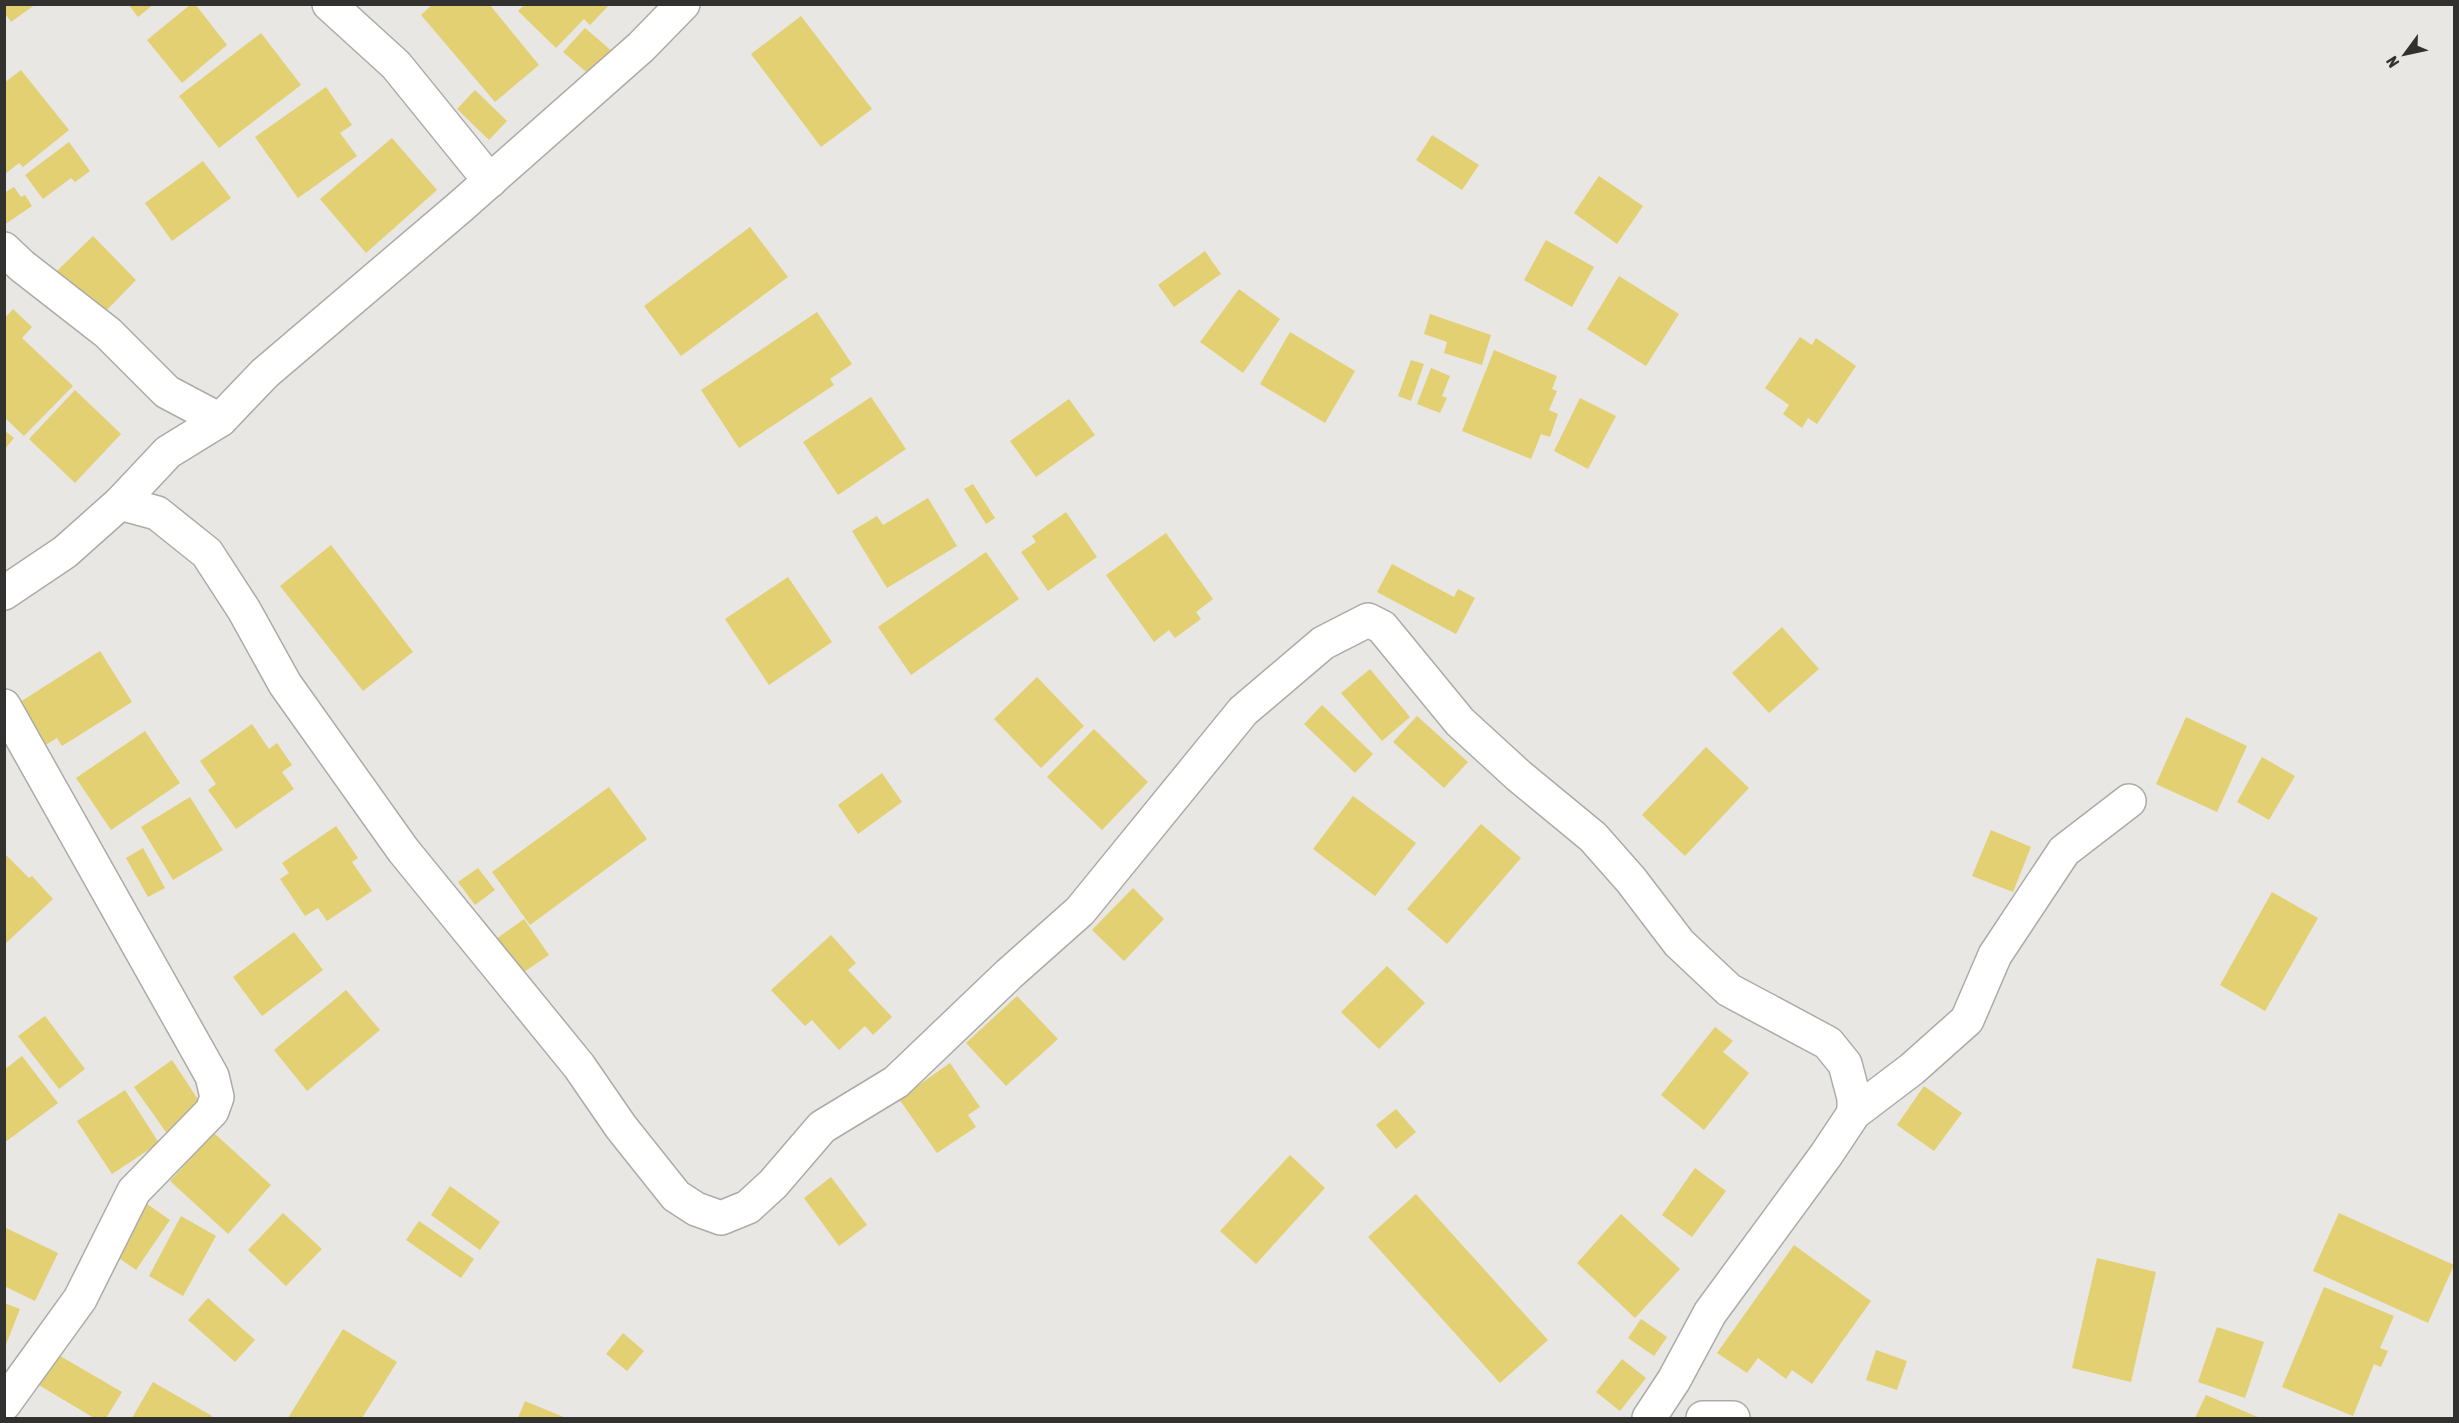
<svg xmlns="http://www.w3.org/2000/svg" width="2459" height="1423" viewBox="0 0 2459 1423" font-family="'Asap Condensed',sans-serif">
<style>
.building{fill:#e3d073}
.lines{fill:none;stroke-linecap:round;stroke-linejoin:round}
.street-casing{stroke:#acaba7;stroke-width:36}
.street{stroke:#fff;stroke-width:33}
</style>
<rect width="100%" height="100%" fill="#e8e7e3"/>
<g class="building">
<path d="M 4,4 L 36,4 L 11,22 L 4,12 Z"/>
<path d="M 128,4 L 154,4 L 138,17 Z"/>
<path d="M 191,4 L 195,4 L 227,45 L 182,83 L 147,40 Z"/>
<path d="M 433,4 L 489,4 L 539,65 L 495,102 L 421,15 Z"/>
<path d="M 525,4 L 610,4 L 590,25 L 584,19 L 556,48 L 518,11 Z"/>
<path d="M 801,16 L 872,109 L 821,147 L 751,54 Z"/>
<path d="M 585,28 L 614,53 L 592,77 L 563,52 Z"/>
<path d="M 261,33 L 301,85 L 219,148 L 179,96 Z"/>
<path d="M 21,70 L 69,130 L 23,167 L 19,163 L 4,175 L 4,83 Z"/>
<path d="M 326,87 L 352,125 L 340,133 L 357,156 L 298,198 L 255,137 Z"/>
<path d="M 475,90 L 507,121 L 489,140 L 457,109 Z"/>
<path d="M 1432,135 L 1479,165 L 1462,190 L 1416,160 Z"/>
<path d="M 392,138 L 437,190 L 366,253 L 320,199 Z"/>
<path d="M 69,142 L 90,171 L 75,182 L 71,178 L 43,199 L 25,175 Z"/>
<path d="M 203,161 L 231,198 L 172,241 L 145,203 Z"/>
<path d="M 1599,176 L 1643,206 L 1617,244 L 1574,213 Z"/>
<path d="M 14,187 L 21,197 L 25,195 L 32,206 L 4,225 L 4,193 Z"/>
<path d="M 750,227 L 788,277 L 681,356 L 644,306 Z"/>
<path d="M 93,236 L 136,280 L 101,316 L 57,271 Z"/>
<path d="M 1546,240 L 1594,267 L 1572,307 L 1524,280 Z"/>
<path d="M 1205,251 L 1221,274 L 1174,307 L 1158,285 Z"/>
<path d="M 1619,276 L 1679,314 L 1646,366 L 1587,329 Z"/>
<path d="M 1239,289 L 1280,319 L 1243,373 L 1200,342 Z"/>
<path d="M 13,309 L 32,327 L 22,338 L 73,386 L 24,436 L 4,417 L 4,319 Z"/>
<path d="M 817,312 L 852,364 L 830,379 L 834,385 L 739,448 L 701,390 Z"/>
<path d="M 1430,314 L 1491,335 L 1482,365 L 1444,353 L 1447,342 L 1424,334 Z"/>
<path d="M 1290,332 L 1355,371 L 1325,423 L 1260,384 Z"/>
<path d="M 1800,337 L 1812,345 L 1816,338 L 1856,366 L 1817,424 L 1808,418 L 1802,428 L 1783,414 L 1789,405 L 1765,388 Z"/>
<path d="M 1494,350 L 1557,376 L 1552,389 L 1557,391 L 1549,410 L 1558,414 L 1550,437 L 1541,434 L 1531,459 L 1462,431 Z"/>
<path d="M 1411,360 L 1424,364 L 1411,401 L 1398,396 Z"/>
<path d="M 1431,368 L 1450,376 L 1442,396 L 1447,398 L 1440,413 L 1417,404 Z"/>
<path d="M 75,390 L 121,434 L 75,483 L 29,439 Z"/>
<path d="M 871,397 L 906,449 L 838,495 L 803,442 Z"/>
<path d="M 1580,398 L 1616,416 L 1588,469 L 1554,451 Z"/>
<path d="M 1069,399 L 1095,435 L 1036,477 L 1010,441 Z"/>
<path d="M 4,430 L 14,438 L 4,450 Z"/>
<path d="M 973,484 L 995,518 L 986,524 L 964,489 Z"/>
<path d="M 928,498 L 957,546 L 887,588 L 852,531 L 877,516 L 883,525 Z"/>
<path d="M 1066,512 L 1097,557 L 1048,591 L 1021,552 L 1036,542 L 1032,536 Z"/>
<path d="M 1166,533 L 1213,599 L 1196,612 L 1201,619 L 1175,638 L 1169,630 L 1154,642 L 1106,575 Z"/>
<path d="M 331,545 L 413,652 L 363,691 L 280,586 Z"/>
<path d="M 986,552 L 1019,599 L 911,675 L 878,627 Z"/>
<path d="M 1392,564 L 1454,597 L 1458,589 L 1475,598 L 1456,634 L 1377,592 Z"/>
<path d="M 788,577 L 832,642 L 769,685 L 725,619 Z"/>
<path d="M 1782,627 L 1819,669 L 1769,713 L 1732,673 Z"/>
<path d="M 100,651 L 132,702 L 62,746 L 57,738 L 44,746 L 17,704 Z"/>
<path d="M 1370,669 L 1410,717 L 1382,741 L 1341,693 Z"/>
<path d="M 1037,677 L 1084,726 L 1041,768 L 994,719 Z"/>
<path d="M 1322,705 L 1373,754 L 1355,773 L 1304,724 Z"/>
<path d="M 1417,716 L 1468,762 L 1444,788 L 1393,742 Z"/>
<path d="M 2186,717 L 2247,746 L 2217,812 L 2156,784 Z"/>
<path d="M 252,724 L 269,749 L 277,743 L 292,765 L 282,772 L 294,789 L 236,829 L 208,790 L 216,784 L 200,761 Z"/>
<path d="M 1094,729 L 1148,782 L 1102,830 L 1047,777 Z"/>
<path d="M 145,731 L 180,783 L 111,830 L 76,778 Z"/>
<path d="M 1706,747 L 1749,788 L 1685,856 L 1642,815 Z"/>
<path d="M 2262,757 L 2295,776 L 2269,820 L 2237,802 Z"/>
<path d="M 882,773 L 902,802 L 858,834 L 838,805 Z"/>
<path d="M 609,787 L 647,839 L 530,925 L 492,872 Z"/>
<path d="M 1353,796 L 1416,843 L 1375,896 L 1313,849 Z"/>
<path d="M 190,797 L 223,850 L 173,880 L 141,827 Z"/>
<path d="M 1481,824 L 1521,858 L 1447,944 L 1407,909 Z"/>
<path d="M 336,826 L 358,858 L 352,862 L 372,891 L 327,921 L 318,908 L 305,916 L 280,879 L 289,873 L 282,863 Z"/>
<path d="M 1991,830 L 2031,847 L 2013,892 L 1972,876 Z"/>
<path d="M 143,848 L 165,888 L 148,897 L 126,858 Z"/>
<path d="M 4,853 L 29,878 L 32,876 L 53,899 L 4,945 Z"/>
<path d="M 478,868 L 495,890 L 475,905 L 458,882 Z"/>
<path d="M 1133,888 L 1164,919 L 1124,961 L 1092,930 Z"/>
<path d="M 2272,892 L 2318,918 L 2265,1011 L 2220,985 Z"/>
<path d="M 524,919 L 549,955 L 521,974 L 496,939 Z"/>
<path d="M 294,932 L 323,970 L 262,1016 L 233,977 Z"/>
<path d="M 831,935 L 856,963 L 848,970 L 892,1017 L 873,1035 L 865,1026 L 839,1050 L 812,1020 L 805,1026 L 771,990 Z"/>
<path d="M 1387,966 L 1425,1003 L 1379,1049 L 1341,1012 Z"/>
<path d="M 346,990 L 380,1030 L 307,1091 L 274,1050 Z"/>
<path d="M 1017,996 L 1058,1039 L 1006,1086 L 966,1043 Z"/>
<path d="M 45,1016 L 85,1069 L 59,1089 L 18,1036 Z"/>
<path d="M 1715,1027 L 1733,1041 L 1723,1052 L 1749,1073 L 1704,1130 L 1661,1095 Z"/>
<path d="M 22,1056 L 58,1103 L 4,1143 L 4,1070 Z"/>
<path d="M 172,1060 L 205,1110 L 168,1135 L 134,1087 Z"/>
<path d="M 950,1063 L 980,1107 L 968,1115 L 976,1127 L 937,1153 L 899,1099 Z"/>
<path d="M 1924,1086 L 1962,1113 L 1934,1151 L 1897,1125 Z"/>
<path d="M 125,1090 L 159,1143 L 112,1174 L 77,1121 Z"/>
<path d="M 1396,1109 L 1416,1132 L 1396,1149 L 1376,1125 Z"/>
<path d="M 214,1133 L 271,1185 L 228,1234 L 170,1181 Z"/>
<path d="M 1290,1155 L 1325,1188 L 1256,1264 L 1220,1231 Z"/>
<path d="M 1695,1168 L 1726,1191 L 1692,1237 L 1662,1215 Z"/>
<path d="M 831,1177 L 867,1225 L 839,1246 L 804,1198 Z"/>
<path d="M 450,1186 L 500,1222 L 480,1250 L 431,1215 Z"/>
<path d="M 1416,1194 L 1548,1340 L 1500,1383 L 1368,1237 Z"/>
<path d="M 147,1204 L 170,1220 L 136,1270 L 113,1254 Z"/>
<path d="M 283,1213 L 322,1249 L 286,1286 L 248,1250 Z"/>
<path d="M 2339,1213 L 2454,1265 L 2428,1323 L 2313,1271 Z"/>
<path d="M 1621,1214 L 1680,1269 L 1635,1318 L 1577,1263 Z"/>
<path d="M 181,1216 L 216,1236 L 183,1296 L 149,1276 Z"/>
<path d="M 419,1221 L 474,1259 L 461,1278 L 406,1240 Z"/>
<path d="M 4,1227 L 58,1253 L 35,1301 L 4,1286 Z"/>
<path d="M 1794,1245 L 1871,1301 L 1812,1384 L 1792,1370 L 1786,1379 L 1758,1358 L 1747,1373 L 1717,1353 Z"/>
<path d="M 2097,1258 L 2156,1272 L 2131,1382 L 2072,1368 Z"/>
<path d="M 2324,1287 L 2394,1316 L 2380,1348 L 2388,1351 L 2381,1367 L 2374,1364 L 2353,1416 L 2282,1387 Z"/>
<path d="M 208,1298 L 255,1340 L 235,1362 L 188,1320 Z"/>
<path d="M 4,1303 L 20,1309 L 5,1347 L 4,1347 Z"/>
<path d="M 1641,1319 L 1667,1337 L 1654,1356 L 1628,1338 Z"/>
<path d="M 2217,1327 L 2264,1342 L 2245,1398 L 2198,1382 Z"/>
<path d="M 343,1329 L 397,1362 L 362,1418 L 288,1418 Z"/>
<path d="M 623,1333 L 644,1351 L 627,1371 L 606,1354 Z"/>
<path d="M 1876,1350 L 1907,1361 L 1897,1390 L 1866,1380 Z"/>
<path d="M 55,1353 L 122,1392 L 106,1418 L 94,1418 L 37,1384 Z"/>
<path d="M 1622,1359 L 1646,1378 L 1620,1411 L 1596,1392 Z"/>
<path d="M 153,1382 L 212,1416 L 210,1418 L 132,1418 Z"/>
<path d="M 2206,1395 L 2260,1418 L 2195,1418 Z"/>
<path d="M 525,1401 L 566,1418 L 518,1418 Z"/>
</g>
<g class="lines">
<g class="street-casing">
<g id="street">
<path d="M 329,4 L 396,65 L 490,181"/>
<path d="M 4,249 L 22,266 L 108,333 L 167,392 L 220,420"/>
<path d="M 120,503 L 157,513 L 207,553 L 244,610 L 285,684 L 403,850 L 579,1066 L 621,1127 L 676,1196 L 696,1209 L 721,1218 L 748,1207 L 773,1184 L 822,1127 L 896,1082 L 1009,974 L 1080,911 L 1243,711 L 1323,643 L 1368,620 L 1382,627 L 1460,722 L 1519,776 L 1593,837 L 1631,880 L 1679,943 L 1729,990 L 1828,1043 L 1845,1064 L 1854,1098 L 1854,1113"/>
<path d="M 4,593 L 65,552 L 120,503 L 168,452 L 220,420 L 265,373 L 460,207 L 641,47 L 683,4"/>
<path d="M 4,706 L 212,1076 L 217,1097 L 212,1111 L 134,1191 L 80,1299 L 4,1404"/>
<path d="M 1649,1418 L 1674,1380 L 1710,1313 L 1826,1155 L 1854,1113 L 1912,1069 L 1967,1020 L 1995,955 L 2064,851 L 2129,801"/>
<path d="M 1703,1418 L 1733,1418"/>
</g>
</g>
<use href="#street" class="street"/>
</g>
<rect width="2459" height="1423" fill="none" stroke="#31312f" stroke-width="12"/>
<g transform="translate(2405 54) rotate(237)" stroke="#e8e7e3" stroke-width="4.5" paint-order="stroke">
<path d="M0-4.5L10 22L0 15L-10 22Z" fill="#31312f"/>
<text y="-9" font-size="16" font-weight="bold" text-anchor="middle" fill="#31312f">N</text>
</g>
</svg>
